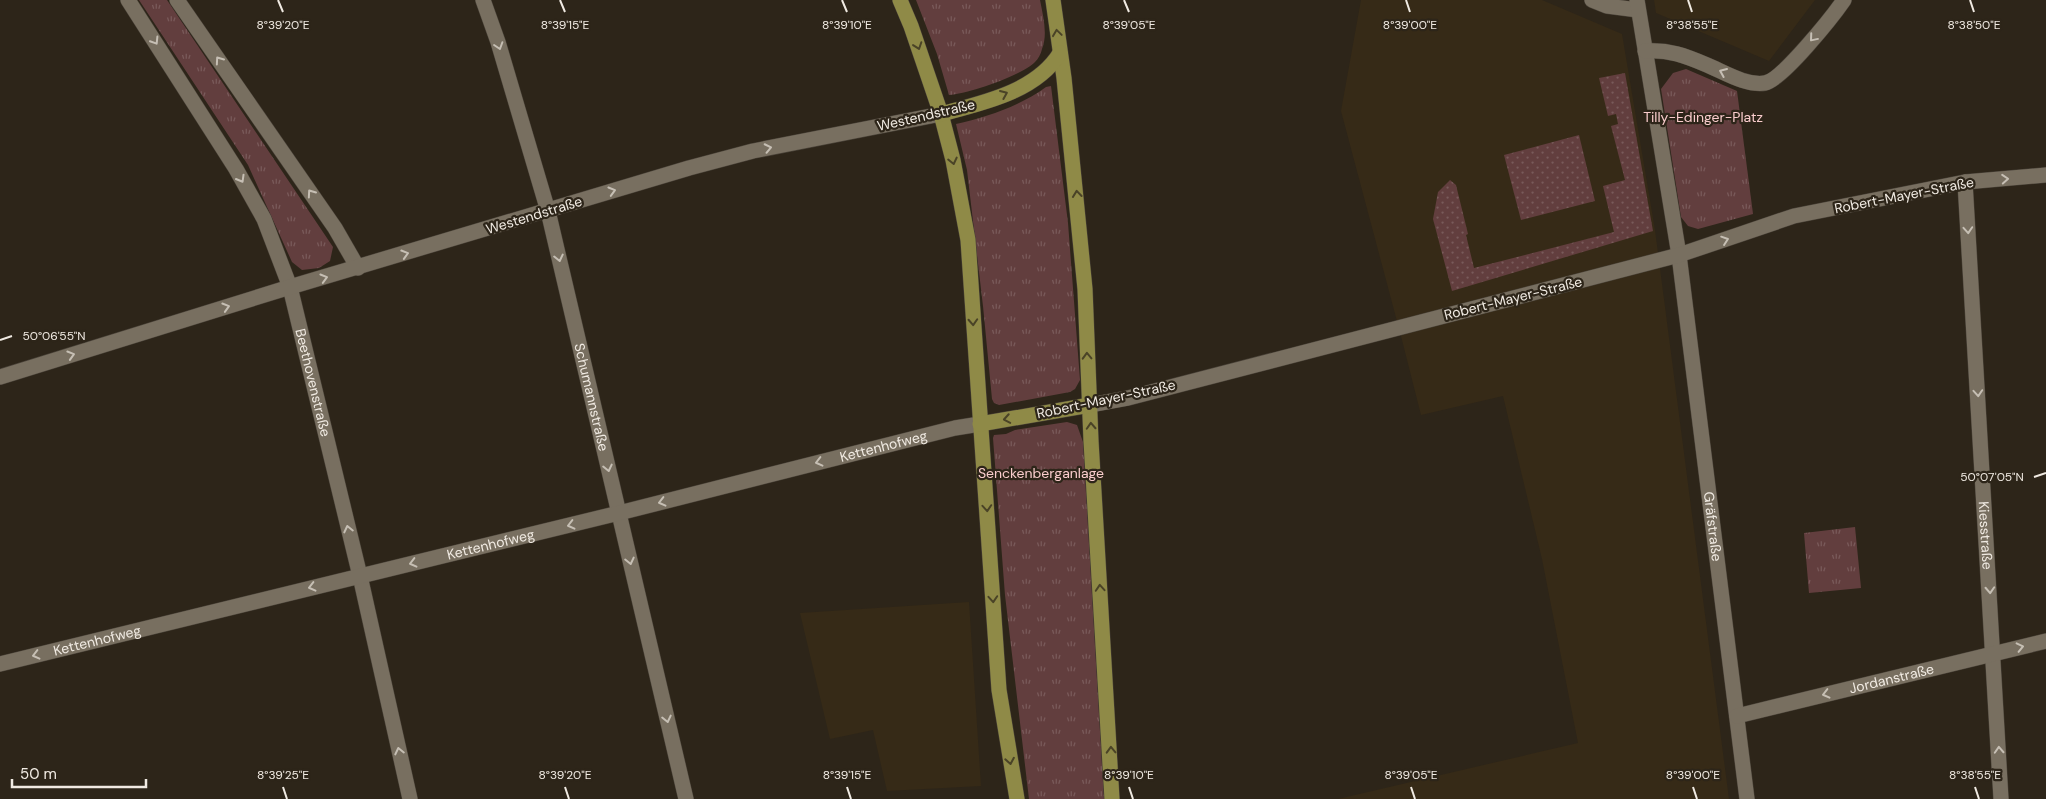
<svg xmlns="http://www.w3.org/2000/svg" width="2046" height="799" viewBox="0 0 2046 799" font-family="'DM Sans',sans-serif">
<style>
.built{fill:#362a17}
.grass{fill:url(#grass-dots)}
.park{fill:url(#park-tufts)}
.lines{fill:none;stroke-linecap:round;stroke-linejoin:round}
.minor-casing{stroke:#4a4339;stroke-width:16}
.primary-casing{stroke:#4a4339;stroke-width:16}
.minor{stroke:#786f60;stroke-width:15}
.primary{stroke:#8f8a47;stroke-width:15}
.oneway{stroke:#4a4327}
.oneway2{stroke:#c6bfb4}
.ticks{fill:none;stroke:#f0eae2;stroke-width:2}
.labels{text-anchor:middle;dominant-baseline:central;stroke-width:4.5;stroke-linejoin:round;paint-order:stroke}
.street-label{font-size:14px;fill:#f0eae2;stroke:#2d2519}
.park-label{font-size:14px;fill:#facdcd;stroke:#2d2519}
.ticks-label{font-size:12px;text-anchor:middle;fill:#f0eae2;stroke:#2d2519;stroke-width:4.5;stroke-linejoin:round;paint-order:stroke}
</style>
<defs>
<pattern id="grass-dots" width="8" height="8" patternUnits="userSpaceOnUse" patternTransform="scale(1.25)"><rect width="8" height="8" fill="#623e3e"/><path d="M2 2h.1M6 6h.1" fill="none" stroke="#795a5a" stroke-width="1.8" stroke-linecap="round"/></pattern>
<pattern id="park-tufts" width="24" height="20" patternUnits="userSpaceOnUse" patternTransform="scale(1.25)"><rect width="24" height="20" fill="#623e3e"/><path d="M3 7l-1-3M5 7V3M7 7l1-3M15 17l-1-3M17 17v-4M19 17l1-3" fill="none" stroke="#795a5a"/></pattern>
</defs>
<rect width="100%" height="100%" fill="#2d2519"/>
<g class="built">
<path d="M 1361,0 L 1542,0 L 1622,34 L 1655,230 L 1729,799 L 1338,799 L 1578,743 L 1542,559 L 1503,396 L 1421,415 L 1402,340 L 1341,111 Z"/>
<path d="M 1654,0 L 1815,0 L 1769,61 L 1656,13 Z"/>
<path d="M 969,602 L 981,786 L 887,791 L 873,730 L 830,739 L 800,613 Z"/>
</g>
<g class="grass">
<path d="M 1625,73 L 1653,231 L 1452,291 L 1433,219 L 1438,192 L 1450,180 L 1456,185 L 1468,234 L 1466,235 L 1474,268 L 1614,232 L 1603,186 L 1625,180 L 1611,126 L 1618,124 L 1616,114 L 1608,116 L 1599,78 Z"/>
<path d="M 1579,135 L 1595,201 L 1521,220 L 1504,155 Z"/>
</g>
<g class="park">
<path d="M 139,0 L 167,0 L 333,247 L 330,261 L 319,268 L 302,270 L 292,262 L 248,165 Z"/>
<path d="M 916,0 L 1040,0 C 1043,16 1048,34 1042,49 C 1041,54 1038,59 1035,62 C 1021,76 968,94 949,95 L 937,54 Z"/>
<path d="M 1686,69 L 1737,91 L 1753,214 L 1698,229 L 1688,226 L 1681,217 L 1661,89 L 1673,73 Z"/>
<path d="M 1051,86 L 1068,223 L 1080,380 L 1075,389 L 1070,392 L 999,405 L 994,403 L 992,399 L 983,306 L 967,170 L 956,124 C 987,117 1020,106 1046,87 Z"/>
<path d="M 1067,422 L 1077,425 L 1083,442 L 1104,799 L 1029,799 L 1005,595 L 993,438 L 994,435 L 1006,434 L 1015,430 Z"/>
<path d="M 1855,527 L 1861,588 L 1809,593 L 1804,533 Z"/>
</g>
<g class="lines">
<g class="minor-casing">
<g id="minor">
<path id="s1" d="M 128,0 L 236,169 L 264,219 L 290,287 L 360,576 L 410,799"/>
<path d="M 177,0 L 335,228 L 358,268"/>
<path id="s2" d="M 483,0 L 498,42 L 548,211 L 686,799"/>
<path d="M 1592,0 L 1607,6 L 1638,10"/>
<path id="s3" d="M 1637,0 L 1679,255 L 1747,799"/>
<path d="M 1645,51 C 1668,49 1686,56 1707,65 C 1724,72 1746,86 1765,83 C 1782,80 1833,16 1844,0"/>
<path id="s4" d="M 1965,182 L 2001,799"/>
<path d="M 0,377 L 290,287 L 689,168 L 753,151 L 941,114"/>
<path d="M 1090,405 L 1128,398 L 1679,255 L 1794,216 L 1965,182 L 2046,175"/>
<path id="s5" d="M 0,664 L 619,513 L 955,428 L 980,424"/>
<path id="s6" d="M 1737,716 L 2046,641"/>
</g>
</g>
<g class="primary-casing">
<g id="primary">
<path d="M 900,0 L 911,26 L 941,114 L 953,160 L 968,240 L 999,690 L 1017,799"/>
<path d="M 1053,0 L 1064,78 L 1085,289 L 1091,441 L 1112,799"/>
<path d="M 941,114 C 982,103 1036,92 1060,53"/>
<path d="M 980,424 L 1090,405"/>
</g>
</g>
<use href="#minor" class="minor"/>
<use href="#primary" class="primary"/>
</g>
<defs><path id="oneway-chevron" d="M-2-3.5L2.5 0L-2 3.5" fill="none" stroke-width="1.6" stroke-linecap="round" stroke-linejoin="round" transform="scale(1.25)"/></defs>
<g class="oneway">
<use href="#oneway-chevron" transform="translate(1057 33) rotate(-98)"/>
<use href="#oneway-chevron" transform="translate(918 46) rotate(71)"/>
<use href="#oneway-chevron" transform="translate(1004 94) rotate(-23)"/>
<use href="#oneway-chevron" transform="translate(953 161) rotate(77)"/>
<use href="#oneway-chevron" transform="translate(1077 194) rotate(-96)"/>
<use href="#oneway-chevron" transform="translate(973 322) rotate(87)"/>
<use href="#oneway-chevron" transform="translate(1087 356) rotate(-92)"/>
<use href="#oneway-chevron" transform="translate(1007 419) rotate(170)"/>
<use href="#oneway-chevron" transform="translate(1091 426) rotate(-93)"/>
<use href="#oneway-chevron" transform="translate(987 508) rotate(86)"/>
<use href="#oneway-chevron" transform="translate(1100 588) rotate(-94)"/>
<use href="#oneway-chevron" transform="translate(993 599) rotate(86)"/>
<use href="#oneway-chevron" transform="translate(1111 750) rotate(-92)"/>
<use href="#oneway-chevron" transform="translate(1010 761) rotate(80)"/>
</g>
<g class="oneway2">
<use href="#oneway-chevron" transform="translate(1813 38) rotate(130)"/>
<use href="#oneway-chevron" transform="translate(155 41) rotate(58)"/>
<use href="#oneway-chevron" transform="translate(499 46) rotate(72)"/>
<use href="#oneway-chevron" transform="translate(219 60) rotate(-125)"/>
<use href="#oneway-chevron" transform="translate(1723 72) rotate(-157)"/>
<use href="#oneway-chevron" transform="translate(768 148) rotate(-12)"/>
<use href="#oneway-chevron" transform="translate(241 179) rotate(60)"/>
<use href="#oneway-chevron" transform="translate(2005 179) rotate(-4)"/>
<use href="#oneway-chevron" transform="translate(612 191) rotate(-16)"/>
<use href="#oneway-chevron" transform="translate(311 193) rotate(-125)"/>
<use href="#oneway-chevron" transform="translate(1968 230) rotate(86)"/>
<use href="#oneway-chevron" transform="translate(1725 240) rotate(-19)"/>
<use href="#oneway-chevron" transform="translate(405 254) rotate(-17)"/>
<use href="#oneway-chevron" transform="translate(559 258) rotate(77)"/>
<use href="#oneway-chevron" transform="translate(324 278) rotate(-16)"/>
<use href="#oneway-chevron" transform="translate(226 307) rotate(-17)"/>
<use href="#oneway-chevron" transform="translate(71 355) rotate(-17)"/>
<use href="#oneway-chevron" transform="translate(1978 393) rotate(86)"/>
<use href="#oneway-chevron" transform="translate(819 462) rotate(166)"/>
<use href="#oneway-chevron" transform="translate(608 468) rotate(77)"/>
<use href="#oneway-chevron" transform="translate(662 502) rotate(166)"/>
<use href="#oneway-chevron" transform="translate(571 525) rotate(166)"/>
<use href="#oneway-chevron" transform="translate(348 529) rotate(-103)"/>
<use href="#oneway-chevron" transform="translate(630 561) rotate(77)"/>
<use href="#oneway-chevron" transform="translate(413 563) rotate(166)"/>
<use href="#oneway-chevron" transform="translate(312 587) rotate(166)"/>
<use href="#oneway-chevron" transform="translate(1990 590) rotate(87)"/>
<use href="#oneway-chevron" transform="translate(2020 647) rotate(-13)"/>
<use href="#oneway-chevron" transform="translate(36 655) rotate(166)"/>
<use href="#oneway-chevron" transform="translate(1826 694) rotate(166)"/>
<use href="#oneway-chevron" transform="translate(667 719) rotate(77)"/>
<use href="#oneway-chevron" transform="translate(1999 750) rotate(-93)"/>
<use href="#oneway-chevron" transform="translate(399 751) rotate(-103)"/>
</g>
<path class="ticks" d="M 278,0 L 283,12M 560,0 L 565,12M 842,0 L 847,12M 1124,0 L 1129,12M 1406,0 L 1410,12M 1688,0 L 1692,12M 1970,0 L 1974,12M 0,340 L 12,336M 2034,477 L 2046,473M 283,787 L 287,799M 565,787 L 569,799M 847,787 L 851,799M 1129,787 L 1133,799M 1411,787 L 1415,799M 1693,787 L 1697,799M 1975,787 L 1979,799"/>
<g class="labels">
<g class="street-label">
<text transform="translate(926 115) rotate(-13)">Westendstraße</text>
<text transform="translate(1904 195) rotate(-11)">Robert-Mayer-Straße</text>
<text transform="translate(534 215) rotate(-17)">Westendstraße</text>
<text transform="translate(1513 298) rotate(-14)">Robert-Mayer-Straße</text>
<text stroke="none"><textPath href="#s1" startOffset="429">Beethovenstraße</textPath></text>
<text stroke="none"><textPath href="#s2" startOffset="412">Schumannstraße</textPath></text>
<text transform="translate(1106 399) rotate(-12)">Robert-Mayer-Straße</text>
<text stroke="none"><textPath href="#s5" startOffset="910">Kettenhofweg</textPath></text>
<text stroke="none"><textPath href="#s3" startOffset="532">Gräfstraße</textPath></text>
<text stroke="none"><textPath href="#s4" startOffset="354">Kiesstraße</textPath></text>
<text stroke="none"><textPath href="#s5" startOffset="505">Kettenhofweg</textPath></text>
<text stroke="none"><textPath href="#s5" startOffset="100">Kettenhofweg</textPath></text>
<text stroke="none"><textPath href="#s6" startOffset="159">Jordanstraße</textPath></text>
</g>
<g class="park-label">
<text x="1703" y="117">Tilly-Edinger-Platz</text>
<text x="1041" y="473">Senckenberganlage</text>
</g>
</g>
<g class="ticks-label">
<text x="847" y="29">8°39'10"E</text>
<text x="1410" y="29">8°39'00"E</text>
<text x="1974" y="29">8°38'50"E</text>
<text x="283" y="29">8°39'20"E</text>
<text x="565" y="29">8°39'15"E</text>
<text x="1129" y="29">8°39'05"E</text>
<text x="1692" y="29">8°38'55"E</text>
<text x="54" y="340">50°06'55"N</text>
<text x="1992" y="481">50°07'05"N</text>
<text x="283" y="779">8°39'25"E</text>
<text x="565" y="779">8°39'20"E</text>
<text x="847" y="779">8°39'15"E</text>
<text x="1129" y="779">8°39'10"E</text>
<text x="1411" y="779">8°39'05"E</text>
<text x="1693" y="779">8°39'00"E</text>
<text x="1975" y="779">8°38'55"E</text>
</g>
<path d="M12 779v8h134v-8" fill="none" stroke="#f0eae2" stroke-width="2.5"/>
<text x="20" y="779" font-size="15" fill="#f0eae2" stroke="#2d2519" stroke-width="4" paint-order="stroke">50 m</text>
</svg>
